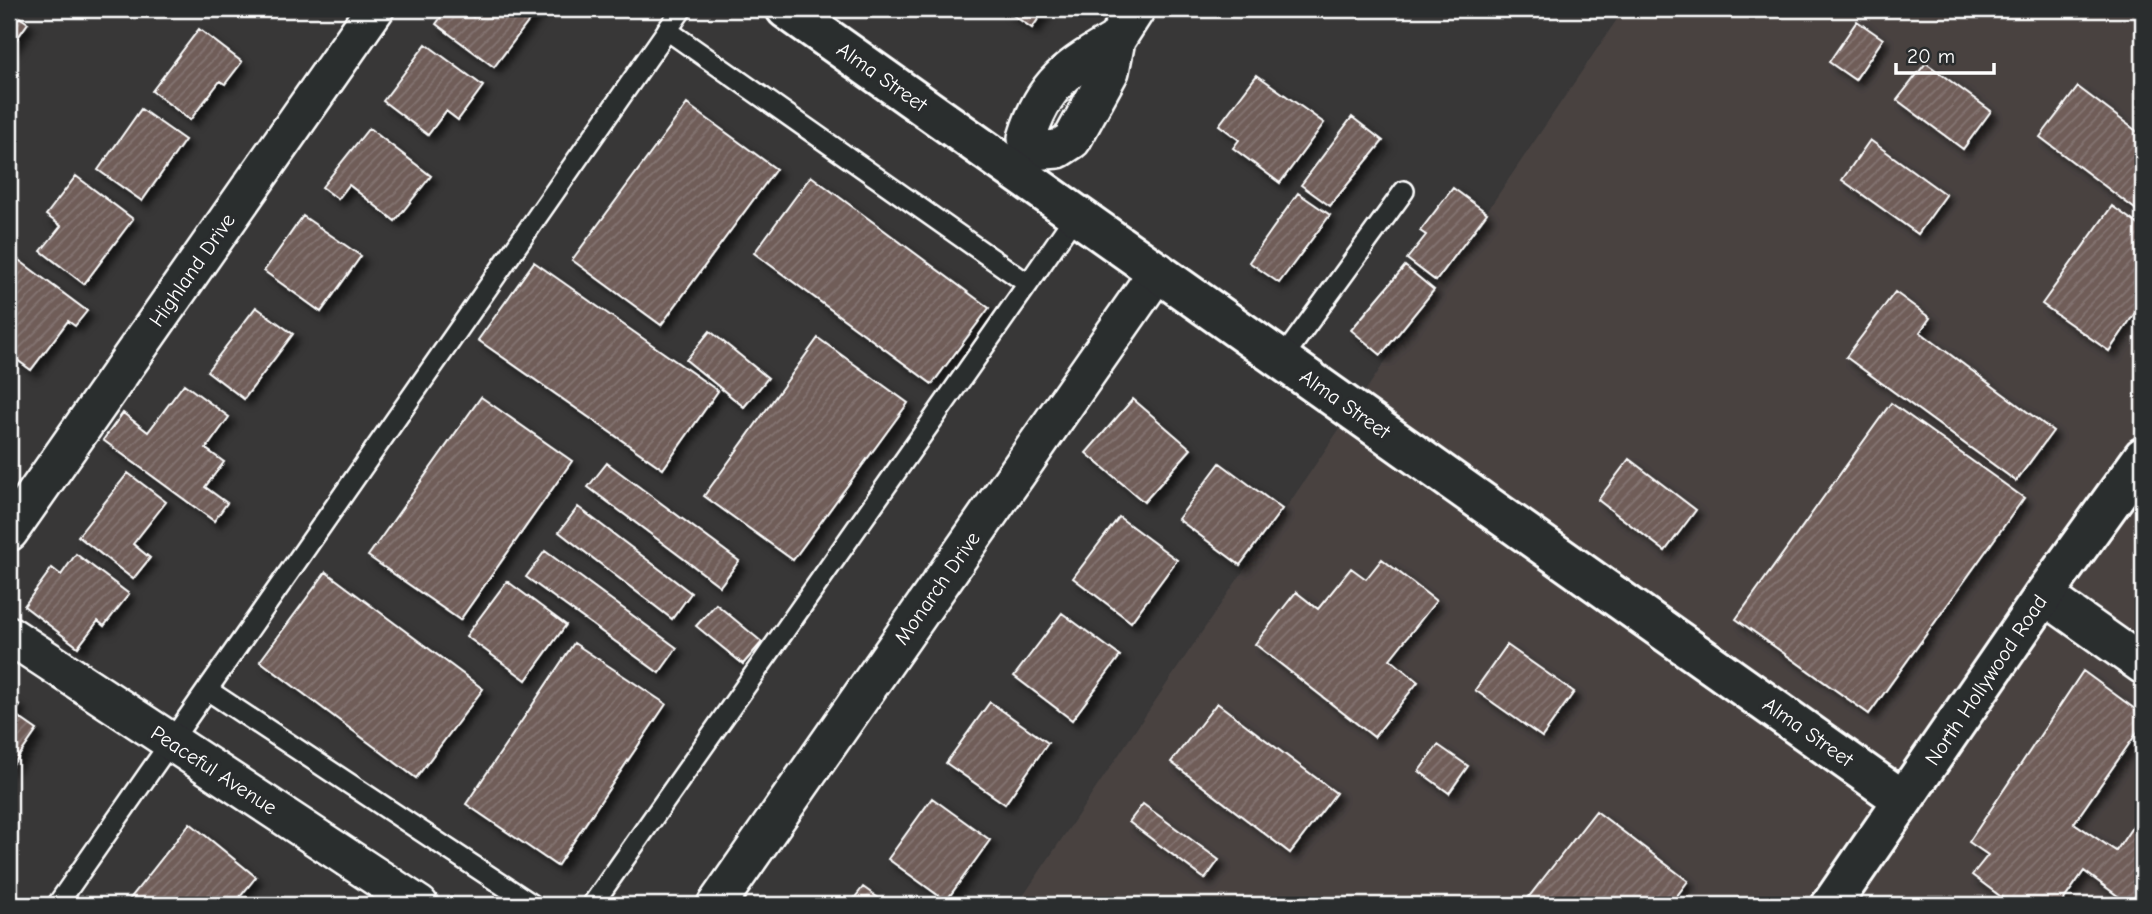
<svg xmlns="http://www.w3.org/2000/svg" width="2152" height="914" font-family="'Comic Neue',sans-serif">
  <defs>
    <pattern id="building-hatch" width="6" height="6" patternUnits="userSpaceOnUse" patternTransform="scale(1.75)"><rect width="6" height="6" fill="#6f5d59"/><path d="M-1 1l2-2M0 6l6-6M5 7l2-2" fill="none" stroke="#857572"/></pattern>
    <filter id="shadow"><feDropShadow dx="6" dy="6" stdDeviation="3.5" flood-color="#0009"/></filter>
  </defs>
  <rect width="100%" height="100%" fill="#383737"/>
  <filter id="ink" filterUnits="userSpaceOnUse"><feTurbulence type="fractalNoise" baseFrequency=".0143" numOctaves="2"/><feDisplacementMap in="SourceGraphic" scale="14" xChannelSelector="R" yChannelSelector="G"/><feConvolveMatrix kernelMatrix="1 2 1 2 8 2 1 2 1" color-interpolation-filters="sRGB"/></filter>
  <g filter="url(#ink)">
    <path fill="#484241" d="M1624,9h519v896h-1126z"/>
    <path fill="url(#building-hatch)" stroke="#fff" stroke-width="2" filter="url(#shadow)" d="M447,9h16l10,8 6,-8h59l-44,58 -58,-43z
      M1004,9h41l-13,19z
      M9,10l19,13 -19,27z
      M1857,21l26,18 -28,41 -26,-18z
      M199,29l43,33 -17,22 -5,-3 -30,39 -38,-29z
      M426,44l57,42 -25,34 -12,-9 -18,24 -45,-34z
      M1926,63l65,48 -28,38 -66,-49z
      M1257,75l67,48 -44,60 -47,-35 6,-8 -20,-15z
      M2078,87l65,49v79l-103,-78z
      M687,104l89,65 -115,156 -89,-65z
      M141,109l44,31 -43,61 -44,-31z
      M1352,117l31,24 -53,65 -29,-21z
      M369,128l62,48 -36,45 -46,-36 -11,14 -16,-12z
      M1870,140l76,55 -28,39 -76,-54z
      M76,176l57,43 -49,65 -43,-33 20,-25 -15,-11z
      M811,176l178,132 -57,76 -178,-131z
      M1453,188l34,25 -51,68 -29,-22 19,-24 -6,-4z
      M1298,193l32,22 -51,68 -30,-21z
      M2112,206l31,22v73l-34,50 -67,-47z
      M303,216l58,40 -40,56 -57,-41z
      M16,258l71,53 -12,15 -7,-5 -37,49 -22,-16v-53l5,-7 -5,-4v-22z
      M534,262l184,129 -55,78 -185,-129z
      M1405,266l29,24 -53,65 -30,-25z
      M1895,292l35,26 -10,14 133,99 -37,50 -170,-124z
      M256,307l37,27 -49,65 -37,-28z
      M710,331l58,47 -24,29 -58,-47z
      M818,338l90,65 -115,157 -89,-64z
      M184,384l45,33 -23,32 18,13 -19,25 22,16 -13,18 -111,-81 20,-27 25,19z
      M481,397l91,64 -112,159 -92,-64z
      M1133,399l58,50 -47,53 -58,-49z
      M1891,403l133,95 -155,216 -133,-95z
      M1629,459l67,51 -31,41 -67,-51z
      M607,463l132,98 -19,25 -132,-99z
      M1220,463l62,46 -42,56 -62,-46z
      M128,473l38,29 -33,42 17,14 -17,21 -55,-43z
      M578,507l113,86 -19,26 -113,-87z
      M1119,517l58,43 -46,62 -58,-44z
      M545,551l132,97 -18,25 -133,-96z
      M76,554l53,40 -25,32 -6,-5 -20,26 -54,-41 28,-38 9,7z
      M1382,559l54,42 -46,58 28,23 -44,55 -119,-93 41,-52 22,17 33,-41 15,11z
      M326,572l157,117 -67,89 -156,-117z
      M507,581l59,44 -40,55 -60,-44z
      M716,604l46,38 -19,22 -47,-38z
      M1062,613l58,43 -48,64 -58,-44z
      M574,643l92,61 -109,162 -91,-62z
      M1507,645l67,47 -32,45 -67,-47z
      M2083,671l60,44v9l-69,99 42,28 27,-40v94h-13l-46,-34 -24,34h-48l-40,-30 16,-20 -19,-13z
      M9,698l11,8 -6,8 23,16 -28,40z
      M990,702l58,41 -43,61 -59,-41z
      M1217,703l119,90 -46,60 -119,-91z
      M1438,745l30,21 -19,27 -30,-22z
      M932,798l58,42 -44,61 -58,-42z
      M1143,804l76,56 -14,19 -76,-57z
      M1596,811l92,70 -18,24 -146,-2z
      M190,823l66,54 -16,20 11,8h-126z
      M863,887l25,18h-39z"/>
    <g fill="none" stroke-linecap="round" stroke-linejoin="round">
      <g stroke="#fff" stroke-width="24">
        <path id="lane" d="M1028,284l49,-71
          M1282,359l122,-168
          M209,691l324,214
          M57,905l625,-896
          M592,905l436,-621 -361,-254"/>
      </g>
      <g stroke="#fff" stroke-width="42">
        <path id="street" d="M1033,151l-6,-13c16,-55 43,-71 89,-98
          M1017,172l16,-21 25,-2 14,-9 38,-69 6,-31 20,-31
          M9,532l366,-523
          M2044,595l99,70
          M9,635l410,270
          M716,905l442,-634"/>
      </g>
      <g stroke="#fff" stroke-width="44">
        <path id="secondary" d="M786,9l1117,791
          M1831,905l213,-310 99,-138"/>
      </g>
      <use href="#lane" stroke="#2a2d2e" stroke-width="19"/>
      <use href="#street" stroke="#2a2d2e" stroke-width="37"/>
      <use href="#secondary" stroke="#2a2d2e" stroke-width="38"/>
    </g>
  </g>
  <g text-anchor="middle" stroke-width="7" stroke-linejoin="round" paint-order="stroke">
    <g font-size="21" fill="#fff" stroke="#2a2d2e">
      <text transform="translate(882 77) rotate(35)" y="7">Alma Street</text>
      <text transform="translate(192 270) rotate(-55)" y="7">Highland Drive</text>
      <text transform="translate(1345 404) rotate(35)" y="7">Alma Street</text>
      <text transform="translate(937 588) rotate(-55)" y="7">Monarch Drive</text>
      <text transform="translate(1986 680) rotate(-56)" y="7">North Hollywood Road</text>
      <text transform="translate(1808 732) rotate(35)" y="7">Alma Street</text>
      <text transform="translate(214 770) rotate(33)" y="7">Peaceful Avenue</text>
    </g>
  </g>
  <rect width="2152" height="914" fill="none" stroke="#2a2d2e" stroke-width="35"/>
  <rect x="18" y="18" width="2117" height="879" fill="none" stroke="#fff" stroke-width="2.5" filter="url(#ink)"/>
  <path d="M1896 63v10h98v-10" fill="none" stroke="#ffffff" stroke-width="3.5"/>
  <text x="1907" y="63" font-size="21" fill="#ffffff" stroke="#2a2d2e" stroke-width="5" paint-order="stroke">20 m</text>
</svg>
